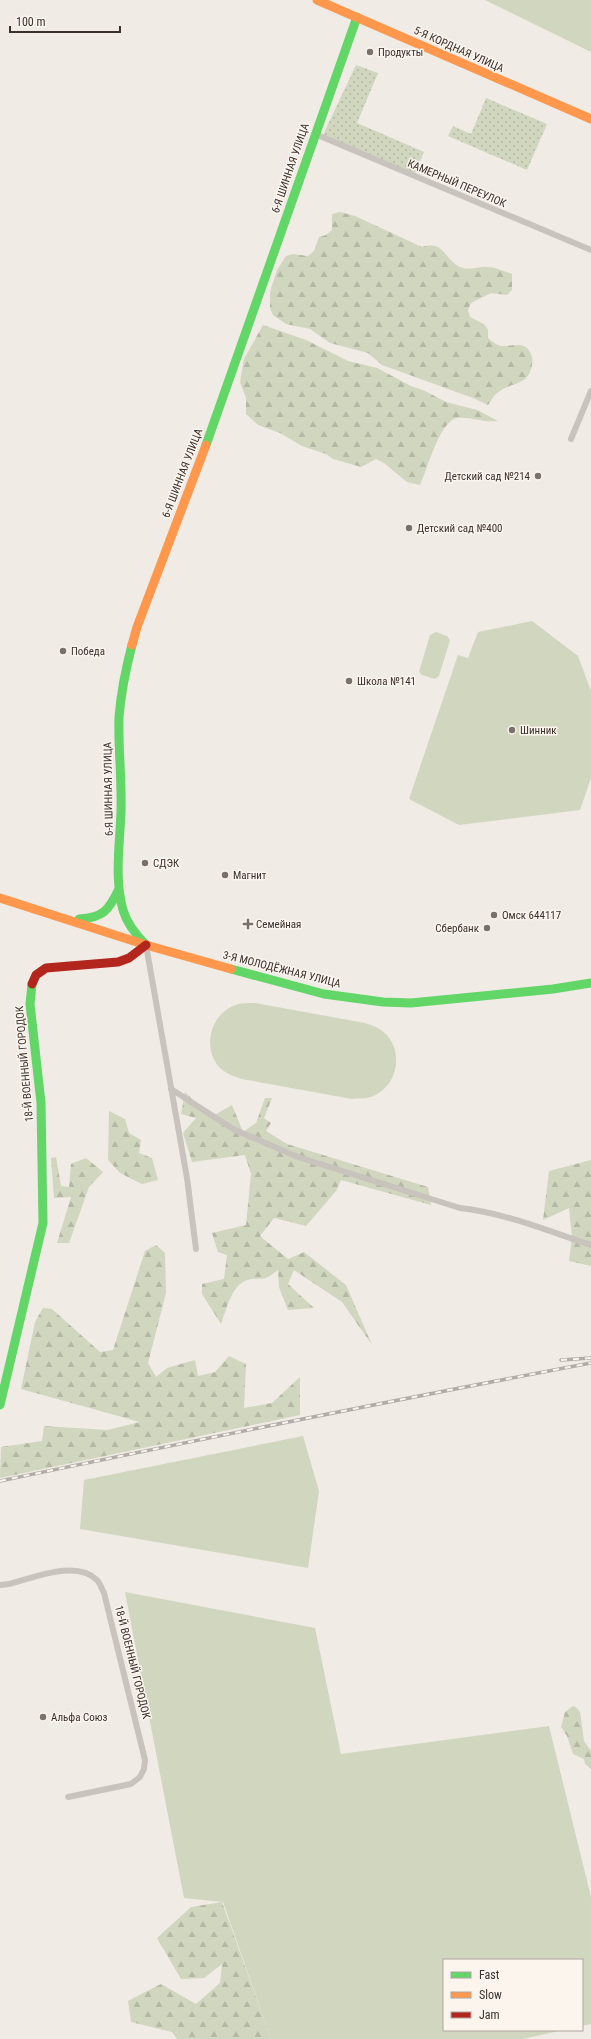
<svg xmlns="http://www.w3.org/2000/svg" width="591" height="2039" font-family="'Roboto Condensed',sans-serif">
  <defs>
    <pattern id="grass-dots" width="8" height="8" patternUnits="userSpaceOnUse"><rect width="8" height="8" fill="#d1d6bf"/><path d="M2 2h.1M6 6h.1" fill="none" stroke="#b4b8a4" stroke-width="1.8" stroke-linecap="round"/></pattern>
    <pattern id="forest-firs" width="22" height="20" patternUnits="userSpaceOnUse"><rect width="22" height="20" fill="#d1d6bf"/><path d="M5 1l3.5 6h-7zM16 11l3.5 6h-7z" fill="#b4b8a4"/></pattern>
  </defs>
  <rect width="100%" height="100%" fill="#f0ebe5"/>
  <path fill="url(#grass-dots)" d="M356,65l22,8 -21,50 67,29 -9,21 -92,-38z
    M486,98l61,26 -20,46 -79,-34 5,-10 18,8z"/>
  <path fill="url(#forest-firs)" d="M340,212l15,4 67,31c22,-7 22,12 38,20 8,3 15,1 22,0 10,-1 21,4 30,7v16l-5,5 -16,-2 -20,10 -3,7 2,7 14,7 4,6v8c4,3 8,7 13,8 12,1 26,-7 31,11 1,3 0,9 -1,12 -5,18 -22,13 -34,24 -4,3 -6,8 -9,12l-15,-7 -91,-33 -14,-12 -38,-10 -20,-14 -24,-5 -13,-9 -3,-7v-16l7,-22 9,-14 7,-2 15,2 6,-5 5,-14 7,-2 6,-5v-16z
    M263,325l43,15 42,21 29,7 34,18 14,5 21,11 31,8 21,11c-14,2 -28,-5 -41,-3 -17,2 -30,52 -37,67l-13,-3 -23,-19 -8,-4 -15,8 -28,-8 -7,-5 -24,-8 -22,-13 -22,-8 -12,-11v-16l-6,-16 4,-23z
    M185,1092l26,25 21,-12 11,27 13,-9 9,-25h7l-8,20 7,5 -5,8 21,13 141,43 3,18 -90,-25 -5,11 -30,35 -32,-8 -14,18 28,23 16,-7 42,33 26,60 -30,-43 -48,-32 -6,14 26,24 -26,2 -9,-23 -1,-17c-13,10 -11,8 -26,9 -20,2 -25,29 -31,45l-19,-30v-10l22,-5 3,-24 -9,-3 -6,-19 34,-8 5,-51 -6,-19 -53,7 -9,-29 13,-15 -15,-4z
    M109,1111l16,8 4,14 12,7 -2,13 13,5 6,22 -16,4 -22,-11 -12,-13z
    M56,1157l5,29 8,1 2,-23 15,-6 17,14 -14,15 -20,56h-12l14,-46 -17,1 -3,-40z
    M591,1160v106l-22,-5 3,-24 -3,-29 -26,12 6,-49z
    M156,1245l9,8 1,40 -18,70 8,14 11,-9 28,-8 3,16 17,-4 14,-16 17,8 -2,44 28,-5 28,-26v38l-300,63 1,-31 41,-6 2,-15 63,4 33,-8 -119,-33 14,-67 8,-14 9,1 48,43 13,-2 32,-99z
    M573,1706l4,2 3,4 4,29 7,10v18l-6,-5 -1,-5 -11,-5 -6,-18 -6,-9 4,-15z
    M222,1902l49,137h-94l-5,-7 -41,-10 -3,-21 33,-17 35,20 24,-21 2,-19 -18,14 -23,1 -24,-41 34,-31z"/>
  <path fill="#d1d6bf" d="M485,0h106v52z
    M532,621l46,35 13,35v87l-11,32 -121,15 -50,-26 49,-144 10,3 10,-26z
    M436,632l11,4 3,4 -11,36 -4,3 -13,-4 -3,-3 11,-37z
    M255,1003l110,20c10,3 19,7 25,16 14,22 3,53 -23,59 -5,1 -11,0 -15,1l-110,-20c-10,-3 -20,-7 -26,-16 -14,-22 -2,-53 23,-59 5,-1 11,-1 16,-1z
    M303,1436l16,55 -11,77 -228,-39 4,-49z
    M125,1592l190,36 26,126 208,-28 42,171v127l-9,2v-66h-138v70h119l-40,9h-252l-48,-137 -39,-4z"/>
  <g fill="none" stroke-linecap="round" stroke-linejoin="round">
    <path stroke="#c9c3be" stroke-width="6" d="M315,134l276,116
      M571,439l20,-48
      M146,945l41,233 9,71
      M171,1089l62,40 65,28 162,51c45,5 88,23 131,37
      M0,1585l9,-1c24,-6 68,-25 88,-4 3,3 5,9 7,13l41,167 -1,9 -4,8 -9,7 -63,13"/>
    <path stroke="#63d668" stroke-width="9" d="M206,445l151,-428
      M132,645c-6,23 -11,47 -13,72 -1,31 3,62 2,94 -1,32 -7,67 2,99 4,14 13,25 23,35
      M79,919c24,-1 30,-9 40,-30
      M231,969l93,25 59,8 28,1 142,-14 38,-6
      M0,1405l43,-182 -2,-120 -11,-99 2,-20"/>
    <path stroke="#ff974d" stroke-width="9" d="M317,0l274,119
      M132,645l5,-18 69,-182
      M0,898l146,47 85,24"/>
    <path stroke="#b3261e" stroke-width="9" d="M32,984l4,-9 10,-7 72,-6 11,-4 17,-13"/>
    <g stroke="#b1aca8" stroke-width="3.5">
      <path id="rail" d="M561,1360l30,-2
        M0,1481c197,-41 394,-81 591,-118"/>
    </g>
    <use href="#rail" stroke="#fbf5ee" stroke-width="2" stroke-dasharray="6" stroke-linecap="butt"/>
  </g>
  <g fill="#7a716c" stroke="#fbf5ee" stroke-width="1.5">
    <circle cx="370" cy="52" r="4"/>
    <circle cx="538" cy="476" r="4"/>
    <circle cx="409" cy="528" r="4"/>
    <circle cx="63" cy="651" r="4"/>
    <circle cx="349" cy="681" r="4"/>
    <circle cx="512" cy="730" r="4"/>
    <circle cx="145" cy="863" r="4"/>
    <circle cx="225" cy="875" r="4"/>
    <circle cx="494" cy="915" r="4"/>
    <path d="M246 918h4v4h4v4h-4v4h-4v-4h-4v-4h4z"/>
    <circle cx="487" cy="928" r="4"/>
    <circle cx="43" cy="1717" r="4"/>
  </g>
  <g text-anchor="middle" stroke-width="3" stroke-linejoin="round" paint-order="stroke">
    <g font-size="11" fill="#3b302b" stroke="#fbf5ee">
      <text transform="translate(459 49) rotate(24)" y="4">5-Я КОРДНАЯ УЛИЦА</text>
      <text transform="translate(290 168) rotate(-71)" y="4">6-Я ШИННАЯ УЛИЦА</text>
      <text transform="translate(457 183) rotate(23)" y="4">КАМЕРНЫЙ ПЕРЕУЛОК</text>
      <text transform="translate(182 473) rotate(-69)" y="4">6-Я ШИННАЯ УЛИЦА</text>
      <text transform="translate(108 789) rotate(-91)" y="4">6-Я ШИННАЯ УЛИЦА</text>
      <text transform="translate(282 969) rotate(14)" y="4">3-Я МОЛОДЁЖНАЯ УЛИЦА</text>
      <text transform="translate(24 1064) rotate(-95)" y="4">18-Й ВОЕННЫЙ ГОРОДОК</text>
      <text transform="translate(133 1662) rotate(76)" y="4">18-Й ВОЕННЫЙ ГОРОДОК</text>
    </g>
    <g font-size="11" fill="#3b302b" stroke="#fbf5ee" text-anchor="start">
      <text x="378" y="56">Продукты</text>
      <text x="530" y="480" text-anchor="end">Детский сад №214</text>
      <text x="417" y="532">Детский сад №400</text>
      <text x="71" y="655">Победа</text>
      <text x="357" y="685">Школа №141</text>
      <text x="520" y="734">Шинник</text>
      <text x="153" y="867">СДЭК</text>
      <text x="233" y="879">Магнит</text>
      <text x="502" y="919">Омск 644117</text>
      <text x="256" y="928">Семейная</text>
      <text x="479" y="932" text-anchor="end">Сбербанк</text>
      <text x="51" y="1721">Альфа Союз</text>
    </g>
  </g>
  <rect x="443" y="1959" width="140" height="72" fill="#fbf5ee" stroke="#aea6a0"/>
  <rect x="451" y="1972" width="20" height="6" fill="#63d668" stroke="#aea6a0"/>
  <text x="479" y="1979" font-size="12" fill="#3b302b">Fast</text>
  <rect x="451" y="1992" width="20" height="6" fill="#ff974d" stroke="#aea6a0"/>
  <text x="479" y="1999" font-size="12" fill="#3b302b">Slow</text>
  <rect x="451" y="2012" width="20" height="6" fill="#b3261e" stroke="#aea6a0"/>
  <text x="479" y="2019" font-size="12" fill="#3b302b">Jam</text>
  <path d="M10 26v6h110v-6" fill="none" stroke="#3b302b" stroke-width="2"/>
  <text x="16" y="26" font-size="12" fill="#3b302b" stroke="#fbf5ee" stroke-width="3" paint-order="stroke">100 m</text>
</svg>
